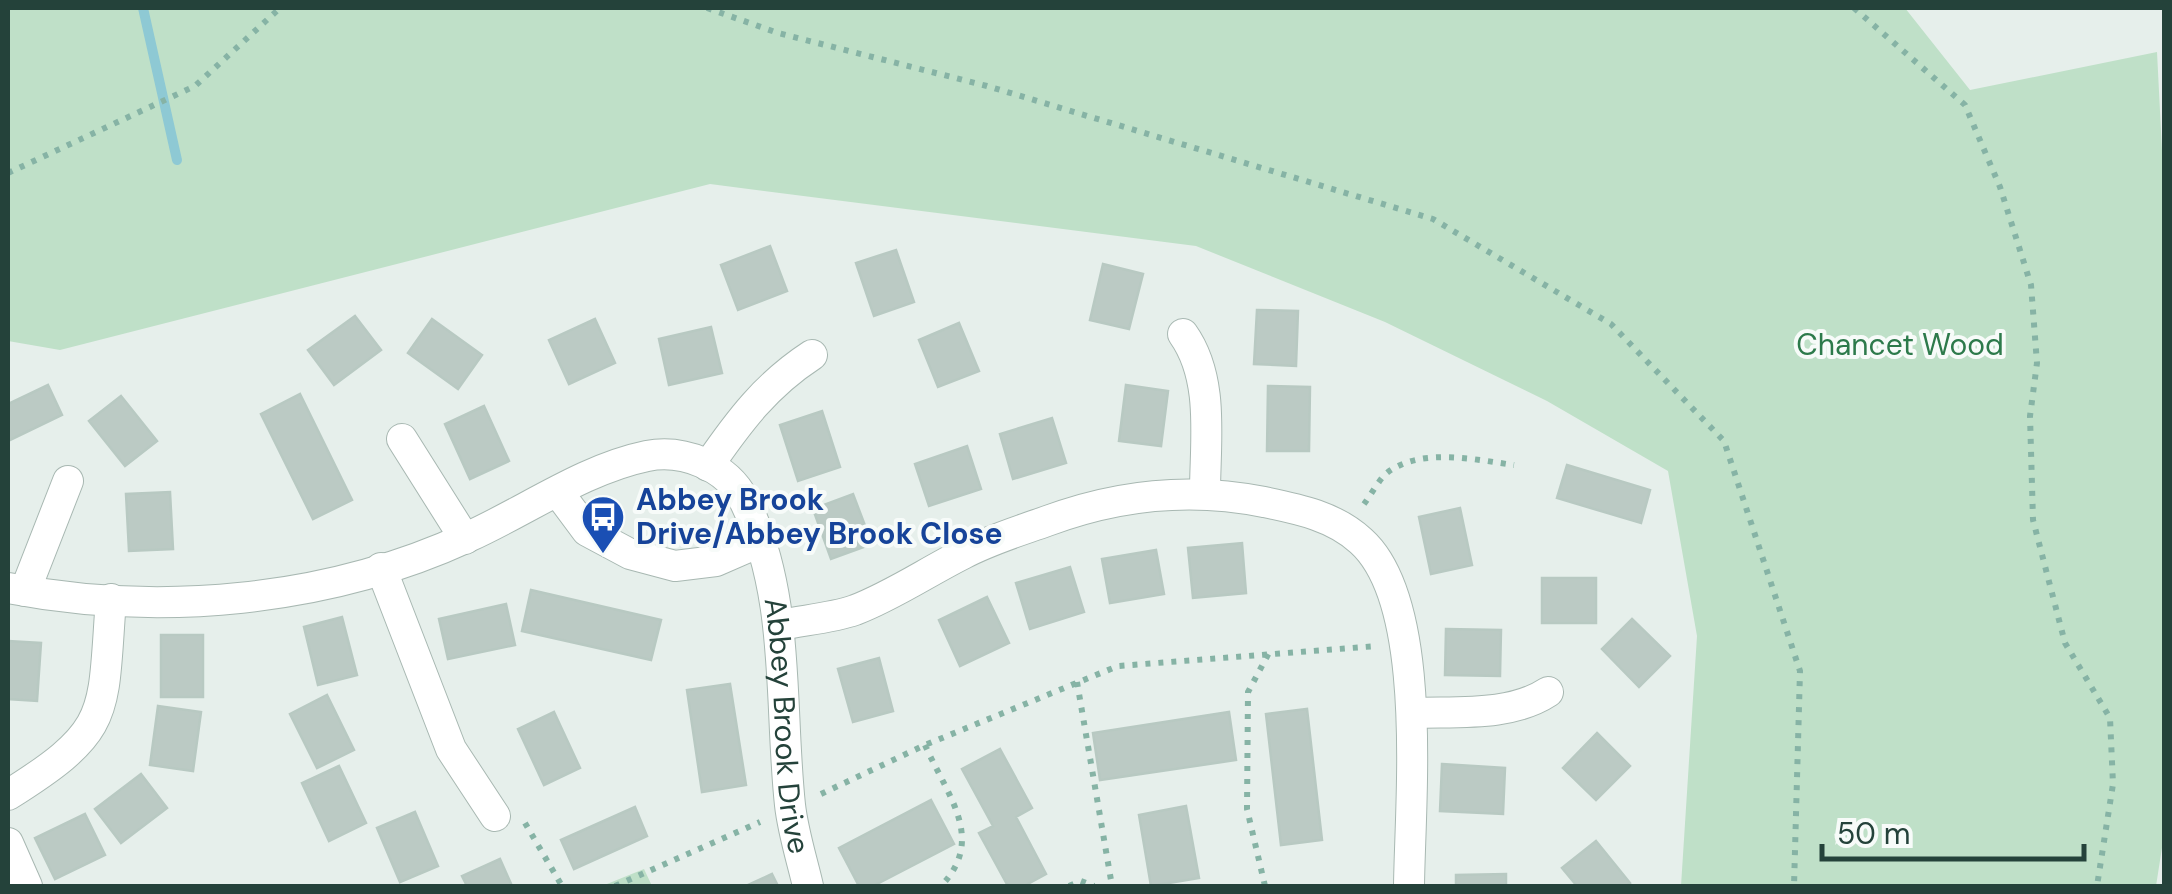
<svg xmlns="http://www.w3.org/2000/svg" width="2172" height="894" font-family="'DM Sans',sans-serif">
  <rect width="100%" height="100%" fill="#e6efeb"/>
  <path fill="#bfe0c8" d="M8,8h1897l65,82 187,-38 7,138v645l-8,51h-475l16,-250 -29,-165 -121,-70 -162,-79 -189,-76 -486,-62 -650,166 -52,-9z
    M644,869l8,17h-50z"/>
  <g fill="none" stroke-linecap="round" stroke-linejoin="round">
    <path stroke="#8ec9d4" stroke-width="10" d="M143,8l34,152"/>
  </g>
  <path fill="#bbcac4" stroke="#b8c9c2" stroke-width="2.5" d="M770,246l17,45 -49,19 -17,-45z
    M896,250l18,52 -40,14 -18,-53z
    M1103,264l40,10 -14,55 -39,-9z
    M1257,310l41,1 -2,55 -42,-2z
    M355,316l26,34 -47,35 -26,-35z
    M432,319l50,36 -24,34 -50,-36z
    M595,319l20,44 -46,21 -20,-44z
    M959,323l20,48 -41,16 -19,-47z
    M711,327l11,46 -53,12 -10,-46z
    M48,385l14,30 -54,26v-37z
    M1126,385l42,6 -7,55 -42,-5z
    M1268,386l42,1 -1,64h-42z
    M300,394l52,106 -39,19 -52,-105z
    M121,396l36,45 -32,25 -36,-45z
    M484,406l25,55 -39,18 -25,-55z
    M822,411l18,56 -42,14 -18,-56z
    M1052,418l14,45 -53,16 -13,-45z
    M967,446l14,43 -52,17 -14,-42z
    M1567,465l83,25 -9,33 -84,-25z
    M170,492l3,57 -44,2 -3,-57z
    M853,494l19,50 -41,15 -18,-50z
    M1460,508l12,57 -41,9 -12,-57z
    M1242,543l4,50 -53,5 -5,-50z
    M1156,550l8,44 -54,9 -8,-44z
    M1070,567l14,45 -54,17 -14,-46z
    M1542,578h54v45h-54z
    M531,590l130,30 -10,40 -129,-29z
    M987,597l22,46 -49,23 -21,-46z
    M506,604l9,41 -67,14 -9,-40z
    M342,617l15,58 -39,10 -14,-58z
    M1632,619l38,37 -31,31 -37,-38z
    M1446,629l55,1 -1,46 -55,-1z
    M161,635h42v62h-42z
    M8,641l33,2 -4,58 -29,-2z
    M879,658l14,53 -40,11 -15,-53z
    M730,684l16,101 -44,7 -15,-102z
    M327,695l27,55 -37,18 -27,-54z
    M158,706l43,6 -8,59 -43,-6z
    M1307,709l15,131 -41,5 -15,-131z
    M554,712l26,56 -36,17 -26,-56z
    M1229,712l7,48 -136,20 -7,-47z
    M1597,733l33,33 -34,34 -33,-32z
    M1000,749l32,59 -16,9 30,57 -22,12h-16l-29,-53 14,-7 -31,-57z
    M1442,764l63,4 -2,46 -63,-3z
    M339,766l27,57 -37,18 -27,-58z
    M141,774l26,34 -46,35 -26,-34z
    M931,800l23,44 -81,42h-14l-20,-38z
    M1186,806l13,72 -48,8 -12,-71z
    M635,807l12,29 -73,33 -13,-29z
    M415,812l23,54 -38,16 -23,-54z
    M85,814l20,41 -50,24 -20,-41z
    M1596,841l34,42 -4,3h-49l-15,-18z
    M500,859l12,27h-45l-5,-10z
    M772,874l6,12h-32z
    M1506,874v12h-50v-11z"/>
  <g fill="none" stroke-linecap="round" stroke-linejoin="round">
    <g stroke="#a8b8b2" stroke-width="32">
      <g id="minor">
        <path d="M1183,334c32,45 22,107 22,159"/>
        <path d="M402,439l63,100"/>
        <path d="M708,466c31,-45 58,-81 104,-111"/>
        <path d="M558,492l29,39 43,23 45,12 41,-5 46,-20"/>
        <path d="M381,568l70,181 44,67"/>
        <path id="s1" d="M8,588c151,29 319,14 460,-51 58,-26 116,-68 179,-81 36,-7 80,10 97,44 47,96 35,202 46,305 3,27 12,55 18,81"/>
        <path d="M25,591l43,-110"/>
        <path d="M781,625c24,-5 51,-7 74,-15 37,-14 72,-38 108,-56 26,-14 56,-23 84,-33 70,-26 143,-34 217,-19 34,7 70,14 97,39 68,61 49,259 48,345"/>
        <path d="M1412,713c44,-2 98,4 136,-21"/>
        <path d="M8,795c105,-66 94,-79 103,-196"/>
        <path d="M8,843l19,43"/>
      </g>
    </g>
    <path stroke="#86b3a5" stroke-width="6" stroke-dasharray="5 8" stroke-linecap="butt" d="M707,8l71,25 209,53 446,133 178,105 113,117 76,230 -6,215
      M1854,8l111,97 35,82 31,98 6,78 -7,53 3,104 32,123 45,75 3,66 -16,102
      M8,173l187,-87 85,-78
      M1364,504c7,-9 15,-25 24,-32 35,-25 88,-12 126,-7
      M1077,682l35,204
      M925,745c23,52 61,94 16,141
      M821,794l104,-49 193,-79 259,-20
      M525,823l37,63
      M615,886l145,-64
      M1069,886l12,-5 13,5
      M1265,886l-18,-77 1,-117 22,-41"/>
    <use href="#minor" stroke="#fff" stroke-width="30"/>
  </g>
  <defs>
    <g id="bus-pin" transform="scale(2.25)"><path d="M0 17L-7.5 6A9.5 9.5 0 1 1 7.5 6Z" fill="#1a4fb4" stroke="#f7fbf9"/><path d="M-5-6H5V4H4V6H2V4H-2V6H-4V4H-5ZM-3.5-4V0h7V-4ZM-3.5 1.2v1.5H-2V1.2ZM2 1.2v1.5H3.5V1.2Z" fill="#fff"/></g>
  </defs>
  <g fill-rule="evenodd">
    <use href="#bus-pin" x="603" y="517"/>
  </g>
  <g text-anchor="middle" stroke-width="8" stroke-linejoin="round" paint-order="stroke">
    <g font-size="30" fill="#2d7a4b" stroke="#f7fbf9">
      <text x="1900" y="355">Chancet Wood</text>
    </g>
    <g font-size="30" font-weight="bold" fill="#164399" stroke="#f7fbf9" text-anchor="start">
      <text x="636" y="510">Abbey Brook<tspan x="636" dy="34">Drive/Abbey Brook Close</tspan></text>
    </g>
    <g font-size="30" fill="#24423a" stroke="#f7fbf9">
      <text dy="10" stroke="none"><textPath href="#s1" startOffset="1012">Abbey Brook Drive</textPath></text>
    </g>
  </g>
  <rect width="2172" height="894" fill="none" stroke="#24423a" stroke-width="20"/>
  <path d="M1822 844v15h262v-15" fill="none" stroke="#24423a" stroke-width="5"/>
  <text x="1837" y="844" font-size="30" fill="#24423a" stroke="#f7fbf9" stroke-width="8" paint-order="stroke">50 m</text>
</svg>
